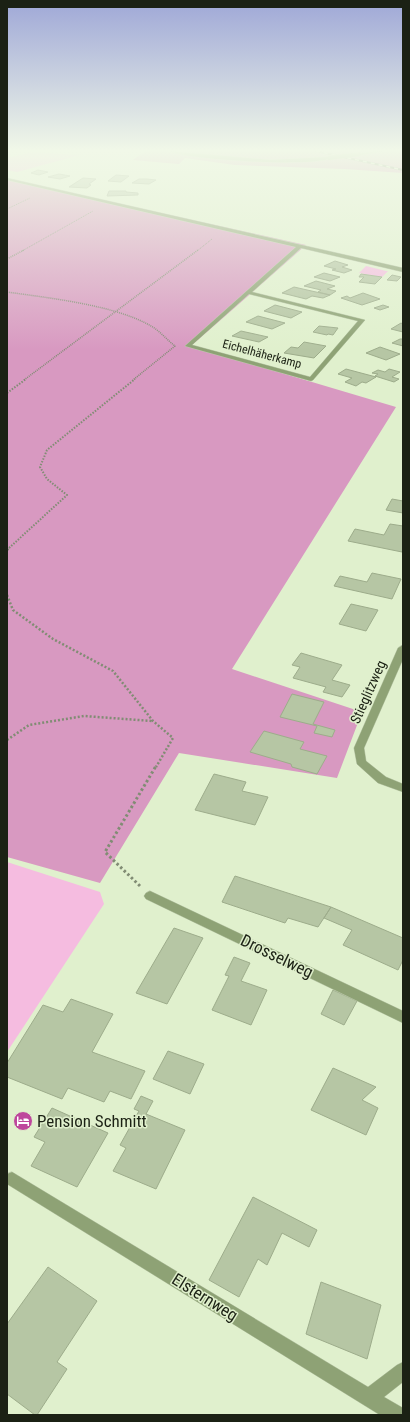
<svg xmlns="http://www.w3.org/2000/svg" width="410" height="1422" font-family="'Roboto Condensed',sans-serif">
  <rect width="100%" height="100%" fill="#e0f0cd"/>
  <path fill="#f5bce0" d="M32,152l48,3 -63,17 -10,-2v-12z
    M366,266l20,5h2l-6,6 -23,-4z
    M7,862l93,30 4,12 -97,148z"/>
  <path fill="#d899c1" d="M145,151h258v22l-58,-4 -110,-4 -50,-7 -6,6 -46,-4z
    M7,179l299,66 -115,101 205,61 -164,262 130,43 -25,66 -158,-25 -79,130 -93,-26z"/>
  <path fill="#b6c6a4" stroke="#9dac8b" d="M38,170l10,2 -9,3 -8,-2z
    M59,174l11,2 -10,3 -12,-2z
    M116,175l13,1 -8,6 -13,-1z
    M83,178l13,1 -7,5 2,1 -4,3 -18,-1z
    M139,179h8l9,1 -7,4 -17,-1z
    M109,191h17v1l12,1v2l-31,1z
    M335,261l13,4 -6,2 10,3 -8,3 -12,-3 4,-1 -12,-3z
    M324,273l16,4 -10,4 -16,-4z
    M361,274l21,3 -7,7 -16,-2 5,-5h-5z
    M392,275l9,2 -4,4 -10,-1z
    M316,281l19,5 -8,3 9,2 -6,4 -12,-3 3,-2 -17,-4z
    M294,287l22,5 14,3 -7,3 -11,-2 -6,3 -24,-6z
    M363,293l17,6 -18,6 -21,-7 6,-2 3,2z
    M275,305l27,7 -11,6 -27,-7z
    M383,305l6,2 -9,3 -6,-2z
    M258,316l27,7 -13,6 -26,-7z
    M401,323l2,1v8l-12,-3z
    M319,326l19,2 -5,7 -5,-1 -1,1 -14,-3z
    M241,331l27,6 -9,5 -27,-6z
    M400,339h3v7l-11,-3z
    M304,342l22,4 -12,12 -30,-5 7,-6 7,1z
    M380,347l20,7 -14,6 -20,-7z
    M346,369l30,8 -10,6 -4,-1 -6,4 -11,-4 7,-4 -14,-4z
    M389,369l11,3 -8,5 7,2 -5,3 -19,-6 3,-2 -6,-1 6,-3 7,2z
    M392,499l11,2v12l-17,-3z
    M390,524l13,2v23l-1,3 -54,-11 7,-12 29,6z
    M372,573l29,6 -9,20 -58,-13 6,-10 27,6z
    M351,604l27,6 -12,21 -27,-7z
    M301,653l41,12 -10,15 18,5 -8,12 -19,-5 3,-5 -33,-9 7,-11 -8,-2z
    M292,694l32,8 -11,22 22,6 -3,7 -18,-4 3,-7 -37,-9z
    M264,731l40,11 -4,7 27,7 -10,18 -25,-7 -1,-3 -41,-12z
    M214,774l32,8 -4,9 26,6 -13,28 -60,-15z
    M235,876l96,31 -13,20 -30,-9 -3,5 -63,-21z
    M331,907l72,31v22l-5,10 -55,-25 9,-15 -28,-12z
    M174,928l29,10 -36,66 -31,-11z
    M234,957l16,6 -9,18 26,9 -16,35 -39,-15 17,-34 -4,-1z
    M333,990l24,11 -13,24 -23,-11z
    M71,999l42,15 -21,38 53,19 -14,28 -21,-8 -6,11 -36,-14 -6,11 -55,-22v-14l36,-58 20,7z
    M168,1051l36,13 -14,30 -37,-15z
    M333,1068l43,19 -14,13 16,8 -12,27 -55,-25z
    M141,1096l12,5 -7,13 39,16 -29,59 -43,-18 13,-23 -6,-3 19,-34 -5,-2z
    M52,1108l56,25 -31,54 -46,-21 14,-24 -11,-5z
    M253,1197l64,33 -8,17 -27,-14 -15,32 -9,-6 -19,38 -30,-17z
    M48,1267l49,34 -40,61 10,7 -30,46h-2l-28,-21v-70z
    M321,1282l60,23 -14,54 -61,-25z"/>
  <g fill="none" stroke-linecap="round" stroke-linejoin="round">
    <g stroke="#bdcbac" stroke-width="1">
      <path id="minor" d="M169,151l101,9 59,-3 2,1c-19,9 -142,2 -162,-7z
        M377,151h9l-27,4 -2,-1z
        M7,178l396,90v4l-102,-24 -49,44 113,28 -52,60 -2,1 -126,-35 111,-99 -289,-67zM249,294l109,27 -48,56 -118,-32z
        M403,645v14l-39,89 2,13 20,16 17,7v8l-25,-9 -21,-19 -3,-16 44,-100z
        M150,891l253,120v12l-257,-124 -2,-3 2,-3z
        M12,1172l356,215 29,-22 6,-3v20l-19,15 19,11v7h-23l-373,-231v-10z"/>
    </g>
    <path stroke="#818c74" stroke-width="1" stroke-dasharray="1 1" stroke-linecap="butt" d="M7,209l23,-11
      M22,251l71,-40
      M197,251l15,-12"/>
    <path stroke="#818c74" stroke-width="1.5" stroke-dasharray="1 1" stroke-linecap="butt" d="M7,259l17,-9
      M7,292c42,6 108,13 144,34 9,5 16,14 24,20l-42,34
      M24,380l174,-130"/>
    <path stroke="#818c74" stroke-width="2" stroke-dasharray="1.5 1.5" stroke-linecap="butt" d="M7,393l19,-14
      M9,548l58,-53 -20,-16 -7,-12 7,-17 88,-71"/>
    <path stroke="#818c74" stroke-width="2.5" stroke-dasharray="2 2" stroke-linecap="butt" d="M7,550l3,-3
      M7,595l6,15 40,29 60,32 40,50 20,17 -17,29
      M7,740l22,-15 55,-9 68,5"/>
    <path stroke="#818c74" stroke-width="3" stroke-dasharray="2.5 2.5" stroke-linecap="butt" d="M140,886l-35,-34 51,-86"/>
    <use href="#minor" fill="#8ea275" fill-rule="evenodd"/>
    <g stroke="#636d58" stroke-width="2">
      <path id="rail" d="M316,151l87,19"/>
    </g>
    <use href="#rail" stroke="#e0f0cd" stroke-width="1.5" stroke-dasharray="4" stroke-linecap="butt"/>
    <g stroke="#bdcbac" stroke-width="4.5" stroke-linecap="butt">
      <path id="minor-bridge" d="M329,158l30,-4"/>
    </g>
    <use href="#minor-bridge" stroke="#8ea275" stroke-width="4"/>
  </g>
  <linearGradient id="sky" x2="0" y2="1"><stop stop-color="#9fa8d7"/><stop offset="0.43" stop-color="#f1f8e8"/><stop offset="1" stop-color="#f1f8e8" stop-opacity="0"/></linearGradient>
  <rect width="410" height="350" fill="url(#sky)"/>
  <defs>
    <g id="hotel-disc" transform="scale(1)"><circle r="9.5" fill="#be479c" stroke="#e0f0cd"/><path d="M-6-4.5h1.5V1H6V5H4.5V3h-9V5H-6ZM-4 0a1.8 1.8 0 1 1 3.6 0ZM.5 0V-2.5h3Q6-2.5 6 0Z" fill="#fff"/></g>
  </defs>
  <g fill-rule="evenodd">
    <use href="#hotel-disc" x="23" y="1121"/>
  </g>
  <g text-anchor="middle" stroke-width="3" stroke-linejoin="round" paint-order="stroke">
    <g font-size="12" fill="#1b2114" stroke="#e0f0cd">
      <text transform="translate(262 354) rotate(15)" y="4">Eichelhäherkamp</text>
    </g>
    <g font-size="14" fill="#1b2114" stroke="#e0f0cd">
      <text transform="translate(368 692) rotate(-66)" y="5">Stieglitzweg</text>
    </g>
    <g font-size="17" fill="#1b2114" stroke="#e0f0cd">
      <text transform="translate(277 956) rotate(26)" y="6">Drosselweg</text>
      <text transform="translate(205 1297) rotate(32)" y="6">Elsternweg</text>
    </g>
    <g font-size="17" fill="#1b2114" stroke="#e0f0cd" text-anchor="start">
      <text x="37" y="1127">Pension Schmitt</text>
    </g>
  </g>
  <rect width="410" height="1422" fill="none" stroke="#1b2114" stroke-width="16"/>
</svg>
